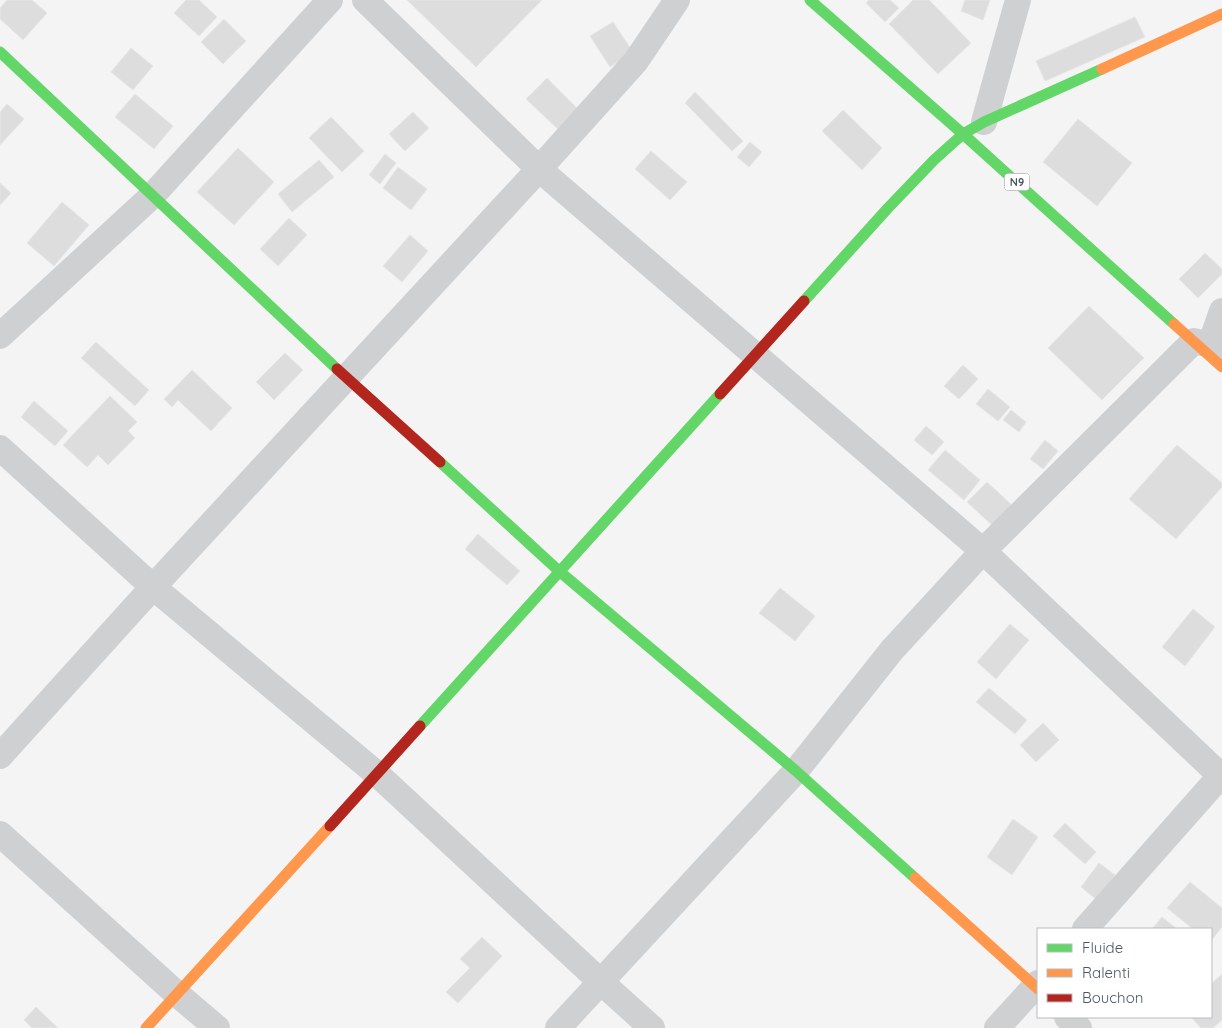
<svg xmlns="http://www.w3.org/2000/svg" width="1222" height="1028" font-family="Quicksand,sans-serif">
  <rect width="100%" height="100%" fill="#f4f4f4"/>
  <path fill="#ddddde" stroke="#e5e6e7" d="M7,0h25l15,13 -24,27 -23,-21v-11z
    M186,0h13l18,17 -18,19 -25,-23z
    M407,0h135l-66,67z
    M869,0h21l9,8 -14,14 -19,-19z
    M913,0h16l42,43 -33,31 -49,-50z
    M965,0h25l-7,20 -22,-9z
    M1135,17l10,20 -100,44 -9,-20z
    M224,19l22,22 -23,23 -22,-22z
    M613,22l20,30 -23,15 -20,-31z
    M131,48l22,18 -20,24 -22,-18z
    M547,78l33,33 -20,20 -34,-32z
    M695,92l48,49 -11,10 -47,-48z
    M135,94l38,32 -19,23 -39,-32z
    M7,104l17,15 -24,26v-33z
    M843,110l39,38 -20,22 -40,-39z
    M413,112l16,16 -24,23 -16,-17z
    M331,117l33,34 -22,21 -33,-34z
    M1078,119l54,44 -35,43 -54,-44z
    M750,142l12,10 -13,15 -12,-10z
    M238,148l36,34 -40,43 -37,-33z
    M651,151l36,31 -17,18 -35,-31z
    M385,154l11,9 -16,21 -11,-9z
    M319,160l15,17 -42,35 -14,-18z
    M398,167l29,22 -16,21 -28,-22z
    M0,183l11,10 -11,12z
    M62,202l27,23 -35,41 -27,-23z
    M289,218l18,17 -29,31 -18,-17z
    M410,235l18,16 -26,31 -19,-16z
    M1205,253l17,16v5l-24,24 -19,-19z
    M1089,306l55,52 -42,42 -54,-52z
    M96,342l53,48 -14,16 -54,-48z
    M285,353l18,17 -29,30 -18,-18z
    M963,365l15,14 -19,20 -15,-13z
    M192,370l40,38 -21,23 -33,-31 -6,7 -8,-8z
    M988,389l22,18 -12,14 -22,-17z
    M110,396l27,26 -9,9 7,7 -27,27 -10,-10 -11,12 -24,-22z
    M34,401l34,30 -13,15 -34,-29z
    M1011,410l15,12 -7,10 -16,-12z
    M926,426l18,16 -12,13 -18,-15z
    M1045,440l13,11 -15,18 -13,-10z
    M1177,445l45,38v4l-46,52 -47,-40z
    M945,450l35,30 -16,20 -36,-30z
    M987,482l27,25 -19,21 -28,-26z
    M478,534l42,37 -13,14 -42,-36z
    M780,588l35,28 -20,25 -36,-28z
    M1193,609l22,18 -30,39 -23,-19z
    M1010,624l19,16 -33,39 -19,-17z
    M989,688l38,32 -12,14 -39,-32z
    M1043,723l16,17 -23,22 -16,-17z
    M1013,819l25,18 -26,38 -25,-18z
    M1065,823l31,29 -11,12 -32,-28z
    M1099,863l16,12 -18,25 -16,-13z
    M1190,882l32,26v19l-11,14v-12h-18l-26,-21z
    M1162,917l15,12h-25z
    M482,937l20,19 -44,47 -12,-11 24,-24 -10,-9z
    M1222,974v46l-9,8h-12l-10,-11h20v-33z
    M36,1007l22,21h-26l-8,-8z"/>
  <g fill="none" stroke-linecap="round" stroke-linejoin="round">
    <path stroke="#ced0d2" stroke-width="26" d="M365,0l174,169 444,382 239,226
      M984,122l34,-122
      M0,336l152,-140 178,-196
      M1210,345l12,-34
      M0,448l153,139 224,187 224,208 51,46
      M0,756l153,-169 386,-418 97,-108 41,-61
      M0,834l177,160 40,34
      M1085,929l137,-155
      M1067,1017l12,11
      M558,1028l238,-257 96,-121 91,-99 211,-210 28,7
      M997,1028l41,-45"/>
    <path stroke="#63d668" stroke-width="11" d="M810,0l153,134 211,190
      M0,52l337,317
      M804,301l84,-93 46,-48 29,-26 21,-12 118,-53
      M440,462l119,109 237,200 119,107
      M420,726l300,-332"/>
    <path stroke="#ff974d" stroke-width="11" d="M1102,69l120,-55
      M1174,324l48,43
      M915,878l123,111
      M146,1028l184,-202"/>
    <path stroke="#b3261e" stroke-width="11" d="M337,369l103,93
      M720,394l84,-93
      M330,826l90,-100"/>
  </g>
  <g text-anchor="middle" stroke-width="4.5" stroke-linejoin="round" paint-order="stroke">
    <rect fill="#fff" stroke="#808990" stroke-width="1" x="1004.5" y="173.5" width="25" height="17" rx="4"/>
    <g font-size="11" font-weight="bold" fill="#4a5661">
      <text x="1017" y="186">N9</text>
    </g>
  </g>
  <rect x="1037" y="928" width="175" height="90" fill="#ffffff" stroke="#b7bbc0"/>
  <rect x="1047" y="944" width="25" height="8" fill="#63d668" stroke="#b7bbc0"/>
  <text x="1082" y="953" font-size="15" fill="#4a5661">Fluide</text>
  <rect x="1047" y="969" width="25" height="8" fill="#ff974d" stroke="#b7bbc0"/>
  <text x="1082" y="978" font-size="15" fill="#4a5661">Ralenti</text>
  <rect x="1047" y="994" width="25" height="8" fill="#b3261e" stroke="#b7bbc0"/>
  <text x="1082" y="1003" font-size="15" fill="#4a5661">Bouchon</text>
</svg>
